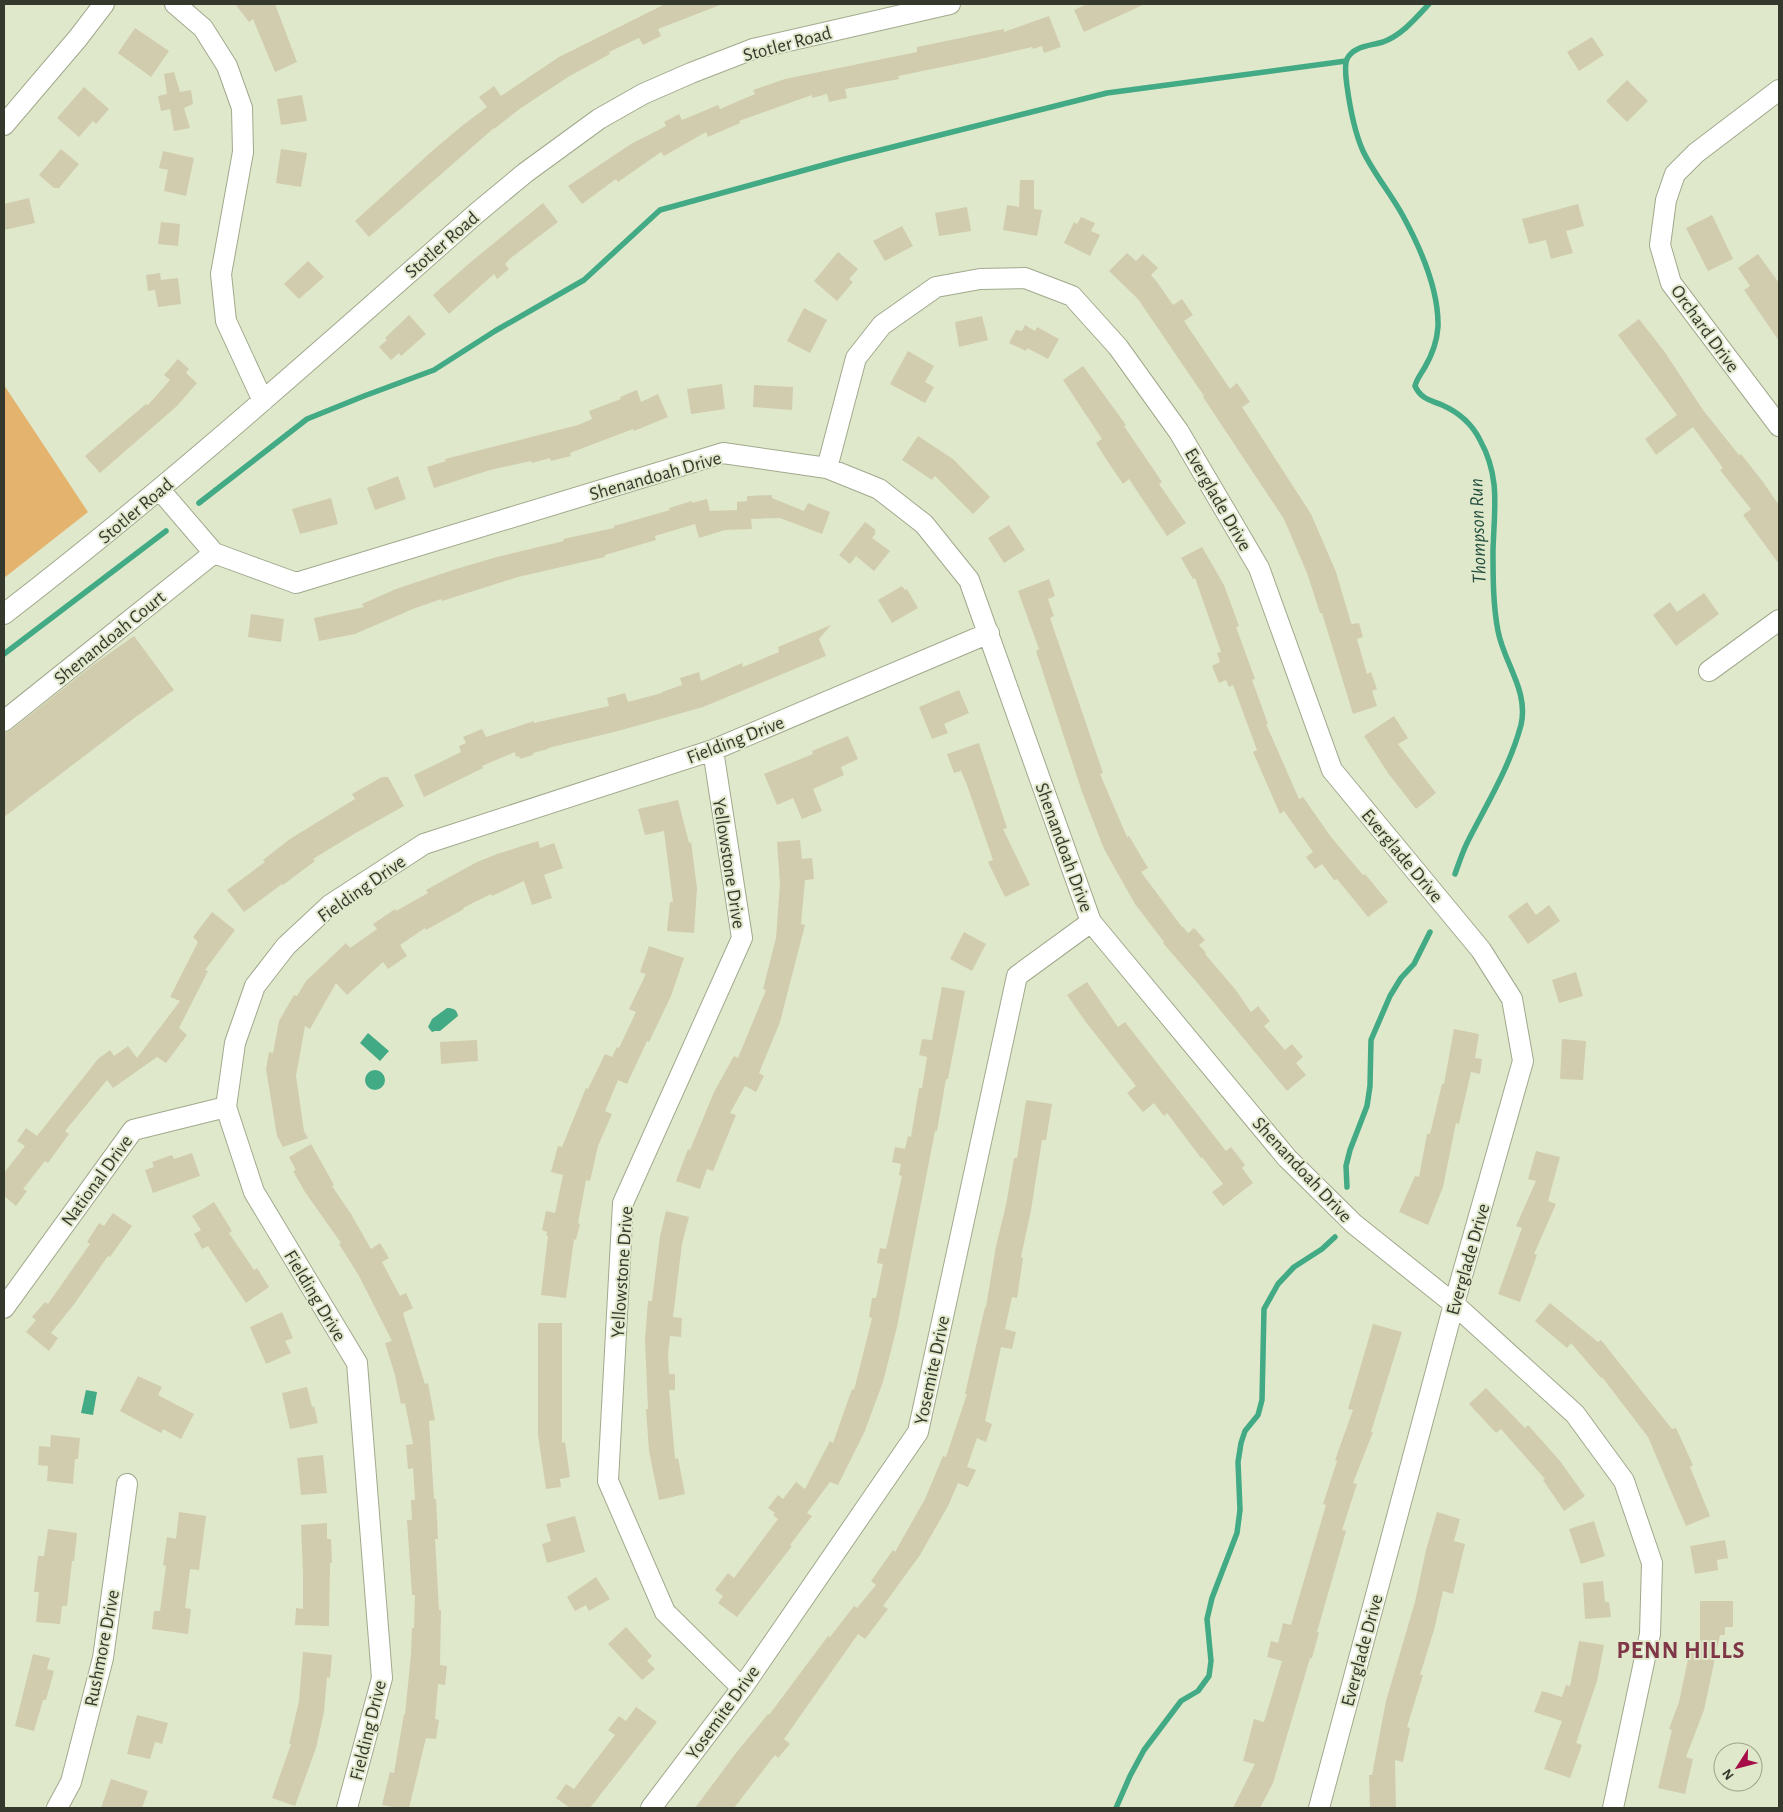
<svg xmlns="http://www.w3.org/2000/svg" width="1783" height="1812" font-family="'Alegreya Sans',sans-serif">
  <rect width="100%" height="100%" fill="#e0e8cb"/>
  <path fill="#e4b46f" d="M4,385l84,127 -84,66z"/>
  <path fill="#42aa84" d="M447,1008c7,0 10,2 11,8l-18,15h-5l-3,1 -4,-5 4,-8z
    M368,1033l21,18 -9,10 -20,-18z
    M365 1080a10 10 0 1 1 20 0a10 10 0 1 1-20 0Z
    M86,1390l11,2 -4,23 -12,-2z"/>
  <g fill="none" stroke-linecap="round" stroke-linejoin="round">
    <path stroke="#42aa84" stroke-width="5.5" d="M1429,4c-13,14 -27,31 -46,38 -13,4 -30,4 -36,17 -3,7 -1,19 0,27 3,22 7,45 16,65 11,23 28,43 40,65 18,33 36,73 35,111 -1,13 -6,28 -13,40 -4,7 -8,11 -10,19 6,13 15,14 27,19 16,7 30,19 38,35 21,38 14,70 13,111 0,26 0,54 5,80 6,32 31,60 23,94 -11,41 -33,77 -52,114 -6,11 -10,24 -14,35
      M199,503l108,-84 57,-23 70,-26 61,-39 89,-51 76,-70 185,-51 262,-66 239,-32
      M4,654l162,-123
      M1347,1187l-1,-21 4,-16 17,-44 3,-20 1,-46 19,-44 11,-18 13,-14 16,-32
      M1116,1808l14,-32 14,-26 37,-49 17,-10 11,-15 2,-15 -4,-42 5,-21 25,-65 3,-23 -2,-48 3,-19 4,-12 13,-16 4,-15 2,-91 14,-25 16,-17 28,-18 13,-12"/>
  </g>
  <path fill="#d1ccae" d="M235,4h40l22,58 -22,10 -22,-53 -4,3z
    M665,4l55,1 -62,24 3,7 -18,9 -4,-7 -30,14 1,2 -42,23 -47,31 -27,21v-1l-125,109 -14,-16 76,-69 32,-27 24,-18 -8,-10 15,-11 7,10 58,-39z
    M1087,4h58l-61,28 -10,-22z
    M1049,16l12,31 -17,6 -2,-7 -9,3 -1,-2 -56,13 -78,16 1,3 -54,10 2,9 -18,4 -2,-8 -15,4v-3l-73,26 1,2 -32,14 -2,-5 -42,24 -3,-4 -43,30 -2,-3 -34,25 -14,-18 63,-42 35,-18 -2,-4 15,-8 3,6 36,-15 2,4 35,-15 -2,-4 32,-11 132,-27v-5l87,-18v3z
    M135,28l34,23 -18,26 -33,-24z
    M1592,37l12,18 -25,16 -12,-19z
    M174,72l6,20 11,-2 2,14 -9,4 6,20 -16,3 -4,-22 -9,2 -3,-15 9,-2 -3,-20z
    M1627,80l21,21 -21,21 -21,-21z
    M84,87l25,22 -13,15 -3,-3 -14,16 -22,-19z
    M302,95l5,26 -26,4 -4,-26z
    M61,149l18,15 -20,24h-5l-15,-13z
    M281,149l26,4 -6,34 -25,-4z
    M163,151l31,7 -8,38 -22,-5 4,-21 -9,-2z
    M1020,180h14v29l8,1 -5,26 -34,-6 4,-25 12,2z
    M29,198l6,25 -31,7v-26z
    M543,203l15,19 -46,35 -7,7 4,5 -12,10 -3,-5 -45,40 -16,-19 39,-34z
    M1578,204l6,22 -18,5 7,22 -22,6 -5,-19 -17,4 -7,-25z
    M967,207l4,24 -32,5 -4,-23z
    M1712,215l21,44 -25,12 -22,-43z
    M1081,217l14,6 -4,8 9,4 -10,21 -26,-13 10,-21 3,2z
    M161,222l19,2 -2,22 -20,-2z
    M902,226l11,20 -28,15 -12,-20z
    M838,252l20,17 -9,10 4,3 -16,19 -23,-20z
    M1127,253l9,8 7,-7 15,14 -7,7 6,7 16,23 9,-6 11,16 -9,6 46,68 7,-6 13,19 -8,5 69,107 25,58 15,51 1,1 7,-1 4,14 -6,2 10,35 4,-2 6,17 -5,2 5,15 -24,8 -31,-101h-2l-13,-40 -23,-54 -81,-122 1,-1 -66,-97 -29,-28z
    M1758,254l21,29v58l-35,-51 6,-4 -12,-18z
    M308,261l16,16 -25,22 -15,-15z
    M160,273l1,7 17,-2 3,26 -23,3 -3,-17 -7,1 -2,-16z
    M804,308l23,12 -17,33 -23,-12z
    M409,315l17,19 -25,22 -2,-3 -8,7 -12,-13 8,-7 -2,-2z
    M982,316l6,24 -29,7 -4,-25z
    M1639,319l25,32 39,59 36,45 2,-1 22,28 16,23v59l-36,-49 8,-6 -31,-39 3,-2 -30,-41 -37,28 -11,-16 32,-24 -59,-80z
    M1025,325l10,6 2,-4 22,12 -11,20 -21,-11 -1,3 -17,-8 7,-13 6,1z
    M908,351l26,15 -9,16 9,5 -9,16 -35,-19z
    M178,359l11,10 -3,4 11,10 -20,23 -77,67 -15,-17 61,-52 2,1 22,-25 -6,-5z
    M1083,366l43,59 -2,1 38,56 -3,2 27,39 -19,13 -38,-57 -6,5 -17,-25 -10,-16 6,-4 -39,-59z
    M722,384l3,25 -34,5 -4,-25z
    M754,385l39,2 -1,23 -39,-3z
    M637,390l4,12 17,-8 10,23 -34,14 -1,-2 -63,24 1,3 -20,5 -1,-3 -18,5 -1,-2 -41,9 -56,18 -7,-21 19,-6 -1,-2 133,-34 14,-6 -3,-8 32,-12 -1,-2z
    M918,436l35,23 37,38 -17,17 -38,-38 -3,4 -30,-20z
    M398,476l8,23 -31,11 -8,-22z
    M772,495v3l32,13 4,-8 22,9 -8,22 -42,-16 -29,1 1,10 -27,1 -26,8 -4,-14 -40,12 1,4 -51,15v2l-87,20 -76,24 -1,-2 -28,10 -58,25 -36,7 -5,-23 50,-11 -2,-3 34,-15 60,-20 41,-12 67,-16 -1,-2 51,-11v-2l56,-16 -1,-2 23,-7v2l15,-4 3,12 27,-1v-8l10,-1v-5z
    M331,498l7,26 -38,10 -8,-25z
    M865,522l11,8 -2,2 2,1 -4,5 18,13 -16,20 -18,-15 -6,8 -11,-9z
    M1009,525l16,25 -21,13 -16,-25z
    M1202,547l22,38 15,41 -3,1 19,52 -3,1 16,44h-2l33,75 4,-2 28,40 32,38 2,-1 23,28 -20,15 -31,-38 -3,1 -12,-16 -7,5 -9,-12 7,-5 -29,-41 -4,3 -27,-62 4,-2 -24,-65 -4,2 -3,-7 -7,3 -7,-17 8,-4 -3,-9 4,-1 -26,-74 -2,1 -12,-21z
    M1049,579l6,17 -7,3 6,17 -4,2 53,155 -3,1 27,63 2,-1 19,32 -7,4 41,55h1l5,6 6,-5 11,12 -6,5 7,8 -1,1 30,35 16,23 7,-6 12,15 -6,5 21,24 7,-6 11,13 -7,6 10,12 -19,16 -86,-104 -38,-44 1,-1 -29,-38 -31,-55 -22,-57 -46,-141 3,-2 -21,-58z
    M902,586l3,4 2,-1 11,19 -26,15 -14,-23z
    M1704,593l15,21 -43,32 -23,-31 17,-13 7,10z
    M251,614l33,5 -3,23 -33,-5z
    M831,625l-12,14 7,17 -123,51 -85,24 -70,17v1l-15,4v2l-13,4 -1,-3 -3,1 -1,-5 -33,14 1,2 -59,29 -10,-22 47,-23 -2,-6 7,-3 -3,-6 19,-8 4,8 48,-16v2l75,-17 -2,-8 18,-5 3,9 34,-9v-1l20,-7 -2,-7 19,-6 2,9 41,-18 1,4 36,-15 -1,-5z
    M134,636l40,54 -37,26 -133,101v-84l7,-3 82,-65z
    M959,690l10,23 -25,11 4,9 -16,6 -13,-32z
    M1394,716l14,22 -10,6 38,49 -20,16 -28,-36 -24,-37z
    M848,736l10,23 -17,8 3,8 -31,14 9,22 -20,8 -9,-21 -16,7 -13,-31 49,-20 -1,-3z
    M979,743l28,85 -4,1 27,56 -25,12 -17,-35 5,-2 -26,-75 -6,-14 -7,2 -7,-19z
    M382,777h6l16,29 -50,28 -41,25 2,2 -32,24 -1,-1 -38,28 -17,-22 38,-28 -2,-2 27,-21 65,-40 -3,-5z
    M678,800l11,43 2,-1 6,46 -3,45 -27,-2 3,-29h3l-9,-71 -19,4 -7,-26z
    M800,840l2,19 10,-1 2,21 -9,1 -4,44 4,1 -25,97 -21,51 5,3 -8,16 -11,-6 -15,27 6,2 -23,56 -6,-2 -7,20 -24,-8 12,-32 2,1 24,-58 20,-36 4,2 28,-68 -3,-1 13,-51 4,-54 -3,-42z
    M538,841l2,7 14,-5 9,25 -19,7 8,23 -20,7 -8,-24 -32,15 -1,-2 -28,14 1,1 -38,21 -1,-2 -25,17 7,11 -19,13 -5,-7 -36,33 -11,-12 -26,46 -5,-3 -9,50 8,55 4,7 -25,9 -6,-11 -11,-67 3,-17 4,1 6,-32 15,-26 3,1 9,-15 40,-38 4,5 27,-19 -4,-5 22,-15 1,2 32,-18 -2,-3 51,-28 20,-8z
    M1527,902l9,13 13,-10 11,16 -32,23 -20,-28z
    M212,912l23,18 -30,40 3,1 -29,57 8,7 -21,28 -9,-6 -44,31 -6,-8 -42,51 4,3 -21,29 -3,-2 -22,28 4,2 -11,15 -12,-10v-23l21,-27 -8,-5 9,-13 11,8 61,-77 12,-9 4,6 14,-10 9,12 43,-57 -10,-4 28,-55 -5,-5z
    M964,932l22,12 -14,27 -22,-12z
    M649,946l35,12 -13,38 -22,46 -2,-1 -20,43 -9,-4 -13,31 7,3 -14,32 -8,35 -4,-1 -8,43 2,1 -4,16 -2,-1 -8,59 -25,-3 7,-59 -2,-1 1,-3 -5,-2 4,-19 9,2 8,-38 -12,-3 7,-26 4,1 24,-59 2,1 17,-35 7,3 5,-10 2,1 17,-36 -7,-3 17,-35 -6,-2z
    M1576,972l7,24 -24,7 -7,-23z
    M1087,982l31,45 7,-5 101,129 5,-4 14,18 -3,3 11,15 -30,23 -11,-14 11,-8 -21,-27 -1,1 -34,-45 -3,3 -10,-13 -11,9 -16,-19 9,-7 -51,-65 -18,-26z
    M942,987l23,4 -17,88h-2l-9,52h-2l-38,196 -14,55 -19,51 -26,52 -8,-3 -23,31 5,3 -22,29 2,1 -55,71 -19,-14 5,-7 -8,-6 13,-17 6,5 44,-59 -5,-4 2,-2 -7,-5 10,-13 5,4 13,-17 9,7 25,-48 3,2 19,-54 2,1 18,-72 -3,-1 3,-19h4l7,-34 -6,-1 3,-15 6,1 16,-73 -3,-1 2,-11 -9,-2 3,-15 10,2 3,-13 3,1 8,-49h3l5,-31 -8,-2 3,-16 10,1z
    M1454,1029l25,5 -4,24 7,1 -2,15 -9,-2 -12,52 -3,-1 -13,64 -15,38 -29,-13 16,-36 4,1 8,-43h3l12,-50h2z
    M1562,1039l24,2 -3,39 -23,-1z
    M477,1040l1,21 -37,3 -1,-22z
    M1026,1100l26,4 -6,36h-4l-11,70 -10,47 2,1 -6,40 -5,-1 -7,32 11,3 -4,17 -11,-2 -16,74 7,3 -6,18 -9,-4 -10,29 9,3 -8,17 -10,-4 -10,23 -28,49 -37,51 5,3 -23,30 -7,-5 -74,105 6,5 -12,14 -3,-3 -41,53h-39l41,-55 32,-39 1,1 59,-79 2,1 24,-31 3,2 19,-23 -5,-4 22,-31 2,2 30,-53 18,-43 3,1 21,-63h-2l20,-87h1l10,-61 10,-41 8,-47h3z
    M311,1144l23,41 -2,1 19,28 20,35 9,-6 9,15 -7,4 18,34 6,-3 7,15 -10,5 22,71 3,-1 7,37 -6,1 5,78h2l2,40h-3l4,71h2l-1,55 7,1 -2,19 -7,-1 -3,35 4,1 -3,19 -10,-1 -17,70h-11l-16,-3 8,-33 4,1 10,-59 1,1 6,-61 1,-26h2l1,-33h-3l-5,-75h5l-1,-20h4l-2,-32 -5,1 -2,-24 7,-1 -8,-41 -4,1 -6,-29 -10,-32 7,-2 -33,-65 -20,-32 2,-1 -36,-51 -12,-21 3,-1 -7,-13z
    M1536,1151l24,6 -12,44 8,3 -22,50 3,1 -17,47 -22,-8 24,-66 -6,-2 20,-45 -8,-2z
    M192,1153l8,23 -47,17 -8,-23 9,-3 -2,-5 20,-7 2,4z
    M214,1202l18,29 -3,2 25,37 3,-2 12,19 -23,16 -38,-57 -6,3 -8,-15 7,-4 -9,-14z
    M666,1211l23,6 -7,27 -9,73 9,1 -1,19 -11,-1 -2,18 1,20h6v16h-6l6,69 3,-1 7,36 -26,6 -10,-49 -3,-42h2l-3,-69 3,-39h4l8,-65z
    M113,1213l19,13 -22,31 -2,-1 -33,47 -24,30 7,5 -9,13 -23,-19 10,-12 -4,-3 13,-15 3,2 42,-60 -3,-2 12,-19 5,3z
    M1550,1303l48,39 3,-2 71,89 4,-1 17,37 -3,2 20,49 -24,10 -38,-89 -46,-60 -1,1 -30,-35 -4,5 -32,-27z
    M282,1312l11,26 -8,3 6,12 -25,11 -16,-37z
    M538,1323h24v120l3,-1 5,35 -10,2 1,8 -15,2 -8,-54z
    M1373,1324l29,8 -31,100h2l-20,51 4,1 -15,46 4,1 -29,101h2l-7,26h-2l-37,125 -13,25h-27l22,-44 -12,-3 11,-42 10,3 18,-61 -15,-4 4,-16 7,2 5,-20 8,2 35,-120 -3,-1 14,-43 -2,-1 18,-50 -5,-1z
    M138,1376l24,11 -4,8 36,19 -13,25 -18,-10 -2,4 -41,-22z
    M307,1387l5,20 2,-1 4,17 -28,6 -8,-36z
    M1486,1388l39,40 3,-3 32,36 25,35 -21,15 -21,-31 2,-1 -44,-50 -5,4 -27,-29z
    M51,1435l29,3 -2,21h-3l-2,25 -26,-3 1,-15 -10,-1 1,-19 11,1z
    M323,1455l4,38 -26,2 -4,-37z
    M179,1512l27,4 -7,54 -9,-1 -5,39 6,1 -3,25 -36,-5 2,-18h6l6,-45 -3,-1 4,-28 9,2z
    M1437,1512l23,7 -6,22 11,3 -12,50 -10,-3 -9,39 -14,45h3l-16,52 3,1 -7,34 -8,-2 1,48h-26l-1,-33h3l14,-74 29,-99 11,-52z
    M575,1516l10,36 -38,11 -5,-19 9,-3 -5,-17z
    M1594,1521l11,35 -24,8 -12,-35z
    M327,1523v16h4l1,24h-2l-1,63 -34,-1 1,-17 7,1v-36l-2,-48z
    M48,1529l29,4 -3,28h-2l-5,45h-5l-2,18 -24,-2 3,-30h-5l4,-36h6z
    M1725,1540l3,18 -11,2 1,10 -23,4 -5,-28z
    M596,1577l14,22 -21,12 -3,-6 -11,6 -8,-14z
    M1603,1581l2,21h4l2,15 -26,2 -2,-36z
    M1700,1601h33v26h-8v8h-5l-16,75 -18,47 7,2 -8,35 -27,-6 14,-58 -3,-1 10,-27 11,-52 10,2z
    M626,1627l26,29 -5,5 8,8 -13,11 -34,-36z
    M1579,1641l25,4 -7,36 -21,62 6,2 -12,33 -26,-9 18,-48 -28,-9 8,-21 20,6 4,-12 4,1z
    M303,1652l29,3 -2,23 -3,-1 -3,35 -8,36 -21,58 -23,-8 19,-54h-2l10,-43z
    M33,1654l17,4 -3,11 7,2 -8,29h-3l-9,31 -19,-5z
    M636,1707l21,15 -67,86h-20l-14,-10 10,-14 8,5 41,-54 -7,-5 11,-14 7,5z
    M137,1715l31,8 -6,21 -7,-2 -5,17 -23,-5z
    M111,1779l37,12 -6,17h-41z"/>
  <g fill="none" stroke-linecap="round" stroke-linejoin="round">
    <g stroke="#a1a98d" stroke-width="22">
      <path id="minor" d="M175,4l28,24 24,38 15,42 1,44 -22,122 5,47 37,80
        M1779,90l-83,63 -21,21 -9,26 -6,45 11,38 108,143
        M4,125l74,-87 26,-34
        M827,468l29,-110 26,-33 54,-38 44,-8 45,-1 47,18 46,51 61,85 80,136 73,202 149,180 31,49 11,62 -69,243 -135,504
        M160,490l54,63 82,30 427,-130 104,15 52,21 45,35 45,56 122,342 196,236 67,66 100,80 121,110 49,67 28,82 -2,71 -37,174
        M4,614c164,-126 318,-265 474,-402l47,-39 74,-54 44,-25 48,-21 62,-24 197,-45
        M1709,671l70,-51
        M4,721l210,-168
        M713,750l29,188 -119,265 -15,278 57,131 77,76
        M4,1308l129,-178 93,-23
        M57,1808l14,-26 32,-124 24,-174
        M347,1808l35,-130 -25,-315 -103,-171 -28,-85 9,-64 20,-57 31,-40 44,-41 94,-61 289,-94 276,-117
        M651,1808l91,-120 176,-256 99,-456 74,-54"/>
    </g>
    <use href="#minor" stroke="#fff" stroke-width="20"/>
  </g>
  <g text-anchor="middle" stroke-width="4" stroke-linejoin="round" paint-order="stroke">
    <g font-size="19" fill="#35382d" stroke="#e0e8cb">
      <text transform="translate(787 43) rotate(-15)" y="7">Stotler Road</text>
      <text transform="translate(441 244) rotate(-41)" y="7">Stotler Road</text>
      <text transform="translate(1706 328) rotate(54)" y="7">Orchard Drive</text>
      <text transform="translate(655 475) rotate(-16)" y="7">Shenandoah Drive</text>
      <text transform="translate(1219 499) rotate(60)" y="7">Everglade Drive</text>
      <text transform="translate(135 510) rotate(-40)" y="7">Stotler Road</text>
      <text transform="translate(109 637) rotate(-39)" y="7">Shenandoah Court</text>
      <text transform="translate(735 739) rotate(-21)" y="7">Fielding Drive</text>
      <text transform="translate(1065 847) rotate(70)" y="7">Shenandoah Drive</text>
      <text transform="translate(1403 855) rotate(50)" y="7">Everglade Drive</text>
      <text transform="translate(730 863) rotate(81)" y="7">Yellowstone Drive</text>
      <text transform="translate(361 888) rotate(-35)" y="7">Fielding Drive</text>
      <text transform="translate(1303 1169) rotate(47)" y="7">Shenandoah Drive</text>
      <text transform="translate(96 1180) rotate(-54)" y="7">National Drive</text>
      <text transform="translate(1467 1259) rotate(-74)" y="7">Everglade Drive</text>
      <text transform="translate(621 1272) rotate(-86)" y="7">Yellowstone Drive</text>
      <text transform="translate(316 1295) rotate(59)" y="7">Fielding Drive</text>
      <text transform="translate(931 1370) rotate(-78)" y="7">Yosemite Drive</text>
      <text transform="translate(101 1648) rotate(-79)" y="7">Rushmore Drive</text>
      <text transform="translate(1361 1650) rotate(-75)" y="7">Everglade Drive</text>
      <text transform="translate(722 1712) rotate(-54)" y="7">Yosemite Drive</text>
      <text transform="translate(367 1730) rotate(-76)" y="7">Fielding Drive</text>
    </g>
    <g font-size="20" font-style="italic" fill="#244f3e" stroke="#e0e8cb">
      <text transform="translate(1477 531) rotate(-92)" y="7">Thompson Run</text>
    </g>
    <g font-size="24" font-weight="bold" letter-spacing="1" fill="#7f3747" stroke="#e0e8cb">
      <text x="1681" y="1658">PENN HILLS</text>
    </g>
  </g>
  <rect width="1783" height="1812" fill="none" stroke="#35382d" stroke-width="10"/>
  <g transform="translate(1738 1767) rotate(234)"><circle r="24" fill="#e0e8cb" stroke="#9ca28c"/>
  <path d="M0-4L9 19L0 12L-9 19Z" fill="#a50e47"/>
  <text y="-8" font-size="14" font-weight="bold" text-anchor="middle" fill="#35382d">N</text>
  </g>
</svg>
